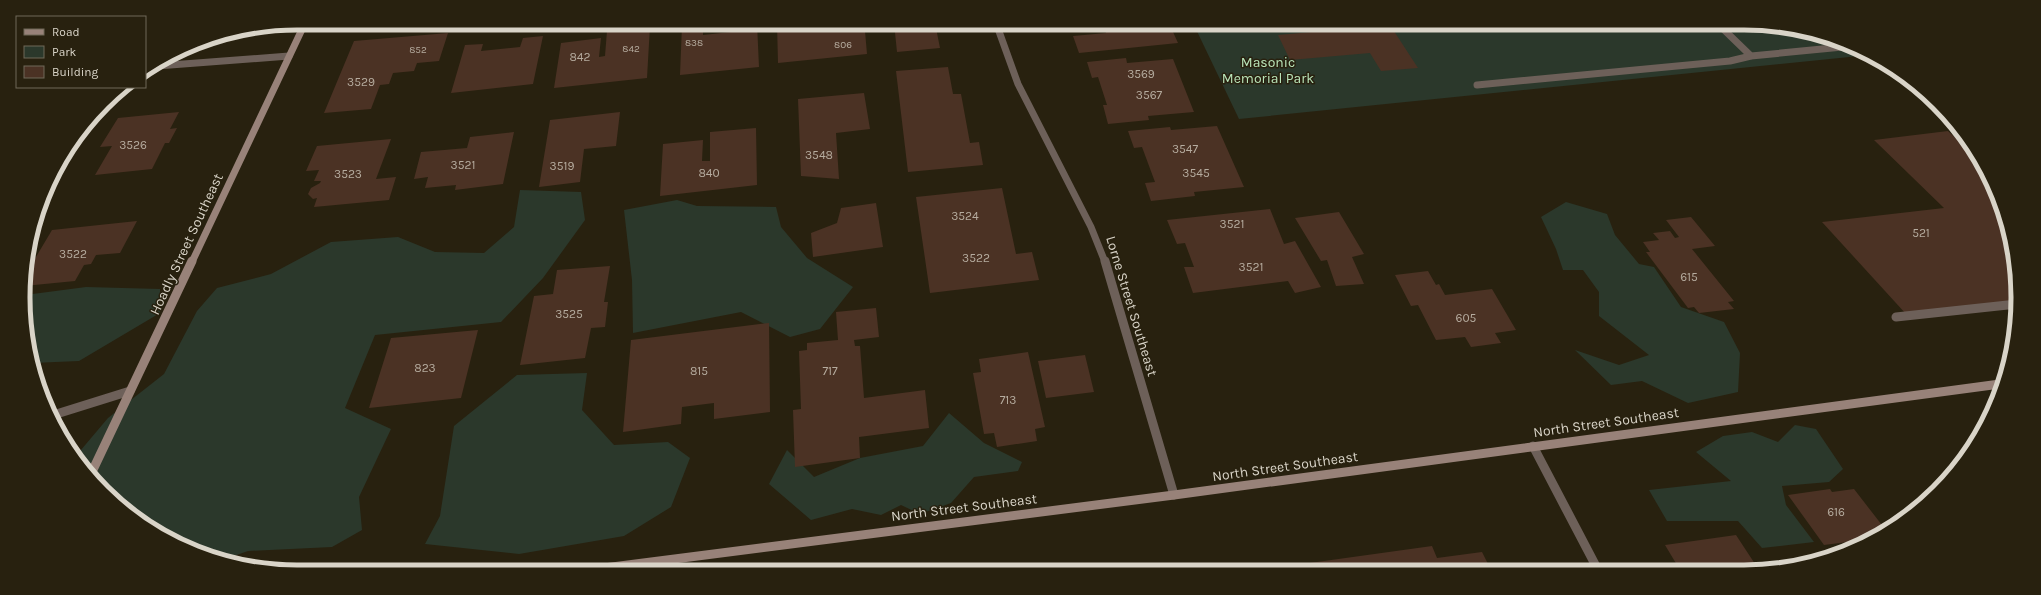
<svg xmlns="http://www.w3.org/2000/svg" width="2041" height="595" font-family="Karla,sans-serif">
  <rect width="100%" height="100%" fill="#28210f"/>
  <path fill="#2b382b" d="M1193,23h550l54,5 51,16 21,11 -630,64z
    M1873,57c40,21 73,52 99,89z
    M520,190l61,2 4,28 -42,58 -42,44 -126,13 -30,73 46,21 -32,68 3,33 -30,17 -84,4 -23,8 -65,-24 -44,-31 -36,-40 -5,-7 33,-39 56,-44 33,-63 20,-23 54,-14 60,-32 67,-5 37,15 49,1 30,-26z
    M677,200l20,6 79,1 5,20 26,31 46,29 -33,42 -30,8 -49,-25 -108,21 -1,-53 -8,-70z
    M1566,202l41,12 8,21 24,29 15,3 27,40 43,15 16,31 -2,39 -50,11 -46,-22 -31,4 -36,-35 44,15 30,-10 -50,-39v-24l-16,-22h-20l-7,-21 -15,-32z
    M86,287l74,2v24l-81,48 -47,2 -7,-68z
    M587,373l-5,37 32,35 54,-3 22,16 -19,49 -47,29 -105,18 -94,-10 15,-28 14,-90 63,-51z
    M949,413l35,30 38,19 -4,9 -44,6 -23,26 -31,11 -19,-9 -20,10 -29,-6 -41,11 -42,-36 18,-34 27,27 46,-19 63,-12z
    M1795,425l21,4 27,40 -14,13 -47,4 4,19 28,37 -52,6 -24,-27h-71l-18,-31 82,-9 -35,-29 27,-16 29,-4 26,10z"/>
  <path fill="#4b3224" d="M703,23v12l37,-4v-8h17l2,44 -79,8 2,-50z
    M777,23h69v9l19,-1 2,23 -89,9z
    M894,23h41l5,25 -43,4z
    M1102,23h67l9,20 -99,10 -6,-17 33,-3z
    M1390,25l28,43 -37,3 -11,-18 -80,7 -12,-25z
    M650,26l-3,52 -93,10 7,-45 40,-5 -2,19 6,-1 2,-25z
    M448,33l-9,28 -22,2 -3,8 -21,2 -4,11 -9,1 -9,24 -47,4 30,-72z
    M543,36l-10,48 -82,9 14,-48 18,-1 -2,7 39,-4 3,-9z
    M1126,58l1,5 46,-4 21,53 -46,4 1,4 -41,4 -5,-19h4l-9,-28 -6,1 -5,-16z
    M948,67l5,27h8l9,49 9,-1 4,23 -75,7 -12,-101z
    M864,93l6,36 -34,4 3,46 -38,-3 -3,-77z
    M179,112l-9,17 7,-1 -8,15h-4l-13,26 -57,6 17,-29 -12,1 18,-29z
    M620,112l-4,34 -32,3 -4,33 -41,5 11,-67z
    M1217,126l27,61 -50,5 1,4 -44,5 -6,-18 10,-1 -13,-35 -8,1 -6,-17 42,-4 1,3z
    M756,128l1,57 -97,11 3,-52 40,-4 -1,21h8v-29z
    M1948,131l32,30 17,31 16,52 5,56 -112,14 -84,-92 122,-14 -70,-68z
    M514,132l-11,52 -48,6 1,-5 -31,3 3,-11 -14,2 7,-27 46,-4 3,-11z
    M391,139l-15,40 20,-2 -7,23 -75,7 3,-9 -4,1 -5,-5 3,-6 9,-5 1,-2h-7l5,-11 -13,1 11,-25z
    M1002,188l14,66 16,-2 7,28 -109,13 -14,-96z
    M876,203l7,44 -70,10 -2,-24 26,-10 4,-15z
    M1270,209l14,35 11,-3 26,46 -26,6 -7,-12 -95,12 -9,-26h10l-9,-24 -8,1 -10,-24z
    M1339,212l25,42 -12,3 12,27 -28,2 -9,-26 -6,1 -26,-43z
    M1691,217l24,29 -23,3 42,52 -6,1 6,7 -35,4 -5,-6 -6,1 -42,-56h4l-7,-10 16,-2 -6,-7 17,-2 5,7 4,-1 -13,-17z
    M137,221l-17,32 -24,2 -5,9 -7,1 -9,16 -51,5 2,-19h4l22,-37z
    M610,266l-6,36h4l-3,25 -14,1 -6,30 -65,7 14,-69 19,-2 4,-24z
    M1428,271l8,14 3,-1 6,11 47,-6 24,41 -21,3 6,10 -30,4 -6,-10 -29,3 -18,-35 -7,1 -16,-31z
    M876,308l3,29 -25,3 1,6h5l4,52 61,-8 4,38 -70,9 1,21 -65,9 -2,-57 8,-1 -2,-58 8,-1v-7l31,-3 -2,-28z
    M769,323l1,89 -56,7v-16l-32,4 -1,17 -58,8 8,-92z
    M478,330l-17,68 -92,10 22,-70z
    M1028,352l17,75 -10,2 2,12 -40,6 -3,-14 -10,1 -11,-61 8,-1 -2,-13z
    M1085,355l9,37 -48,6 -8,-37z
    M1830,489l2,3 22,-3 31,40 -14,10 -47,6 -36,-50z
    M1736,535l23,35h-79l-15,-25z
    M1432,546l5,12 45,-6 9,18h-202l-1,-4z
    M1272,565l2,5 -29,1v-1z"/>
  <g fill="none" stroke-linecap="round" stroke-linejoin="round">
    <path stroke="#6d6059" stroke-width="7" d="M1717,23l34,33
      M1477,85l253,-24 21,-5 102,-10"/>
    <path stroke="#6d6059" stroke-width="9" d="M1896,317l121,-13
      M50,416l80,-25"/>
    <path stroke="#6d6059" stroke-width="7" d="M996,23l22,61 73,143 14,35
      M157,66l132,-10"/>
    <path stroke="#6d6059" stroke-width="9" d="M1105,261l69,234
      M1533,446l65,124"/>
    <path stroke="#988279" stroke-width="7" d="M192,262l113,-239"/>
    <path stroke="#988279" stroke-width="9" d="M90,476l102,-215
      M573,572l601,-77 826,-111"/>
  </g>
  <g text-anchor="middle" stroke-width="3" stroke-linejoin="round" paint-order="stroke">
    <g font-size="10" fill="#b6ac9f">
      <text x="694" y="46">838</text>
      <text x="843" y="48">806</text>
      <text x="631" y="52">842</text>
      <text x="418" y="53">852</text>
    </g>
    <g font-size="12" fill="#b6ac9f">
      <text x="580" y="61">842</text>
      <text x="1141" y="78">3569</text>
      <text x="361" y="86">3529</text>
      <text x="1149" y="99">3567</text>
      <text x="133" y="149">3526</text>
      <text x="1185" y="153">3547</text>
      <text x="819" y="159">3548</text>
      <text x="463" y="169">3521</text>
      <text x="562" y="170">3519</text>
      <text x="709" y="177">840</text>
      <text x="1196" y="177">3545</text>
      <text x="348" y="178">3523</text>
      <text x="965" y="220">3524</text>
      <text x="1232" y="228">3521</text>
      <text x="1921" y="237">521</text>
      <text x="73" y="258">3522</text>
      <text x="976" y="262">3522</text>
      <text x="1251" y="271">3521</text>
      <text x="1689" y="281">615</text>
      <text x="569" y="318">3525</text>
      <text x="1466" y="322">605</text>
      <text x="425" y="372">823</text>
      <text x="699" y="375">815</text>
      <text x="830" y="375">717</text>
      <text x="1008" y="404">713</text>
      <text x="1836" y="516">616</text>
    </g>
    <g font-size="14" fill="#b9e4b9" stroke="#28210f">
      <text x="1268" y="67">Masonic<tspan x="1268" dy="16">Memorial Park</tspan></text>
    </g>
    <g font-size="14" fill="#d9d4c8" stroke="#28210f">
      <text transform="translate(186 244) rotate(-65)" y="5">Hoadly Street Southeast</text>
      <text transform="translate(1132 306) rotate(73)" y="5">Lorne Street Southeast</text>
      <text transform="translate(1606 422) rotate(-8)" y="5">North Street Southeast</text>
      <text transform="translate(1285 466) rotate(-8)" y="5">North Street Southeast</text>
      <text transform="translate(964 507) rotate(-7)" y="5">North Street Southeast</text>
    </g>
  </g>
  <path d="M0 0H2041V595H0ZM297 30H1744A267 267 0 0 1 2011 297V298A267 267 0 0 1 1744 565H297A267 267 0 0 1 30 298V297A267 267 0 0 1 297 30Z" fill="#28210f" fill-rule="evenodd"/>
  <path fill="none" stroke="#d9d4c8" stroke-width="5" d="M297 30H1744A267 267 0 0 1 2011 297V298A267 267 0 0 1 1744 565H297A267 267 0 0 1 30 298V297A267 267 0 0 1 297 30Z"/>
  <rect x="16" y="16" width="130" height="72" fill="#28210f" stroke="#6f6959"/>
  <rect x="24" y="29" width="20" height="6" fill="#988279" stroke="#6f6959"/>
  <text x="52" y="36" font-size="12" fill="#d9d4c8">Road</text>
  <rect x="24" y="46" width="20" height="12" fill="#2b382b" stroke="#6f6959"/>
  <text x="52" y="56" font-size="12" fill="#d9d4c8">Park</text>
  <rect x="24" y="66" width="20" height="12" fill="#4b3224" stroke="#6f6959"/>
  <text x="52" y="76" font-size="12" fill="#d9d4c8">Building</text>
</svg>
